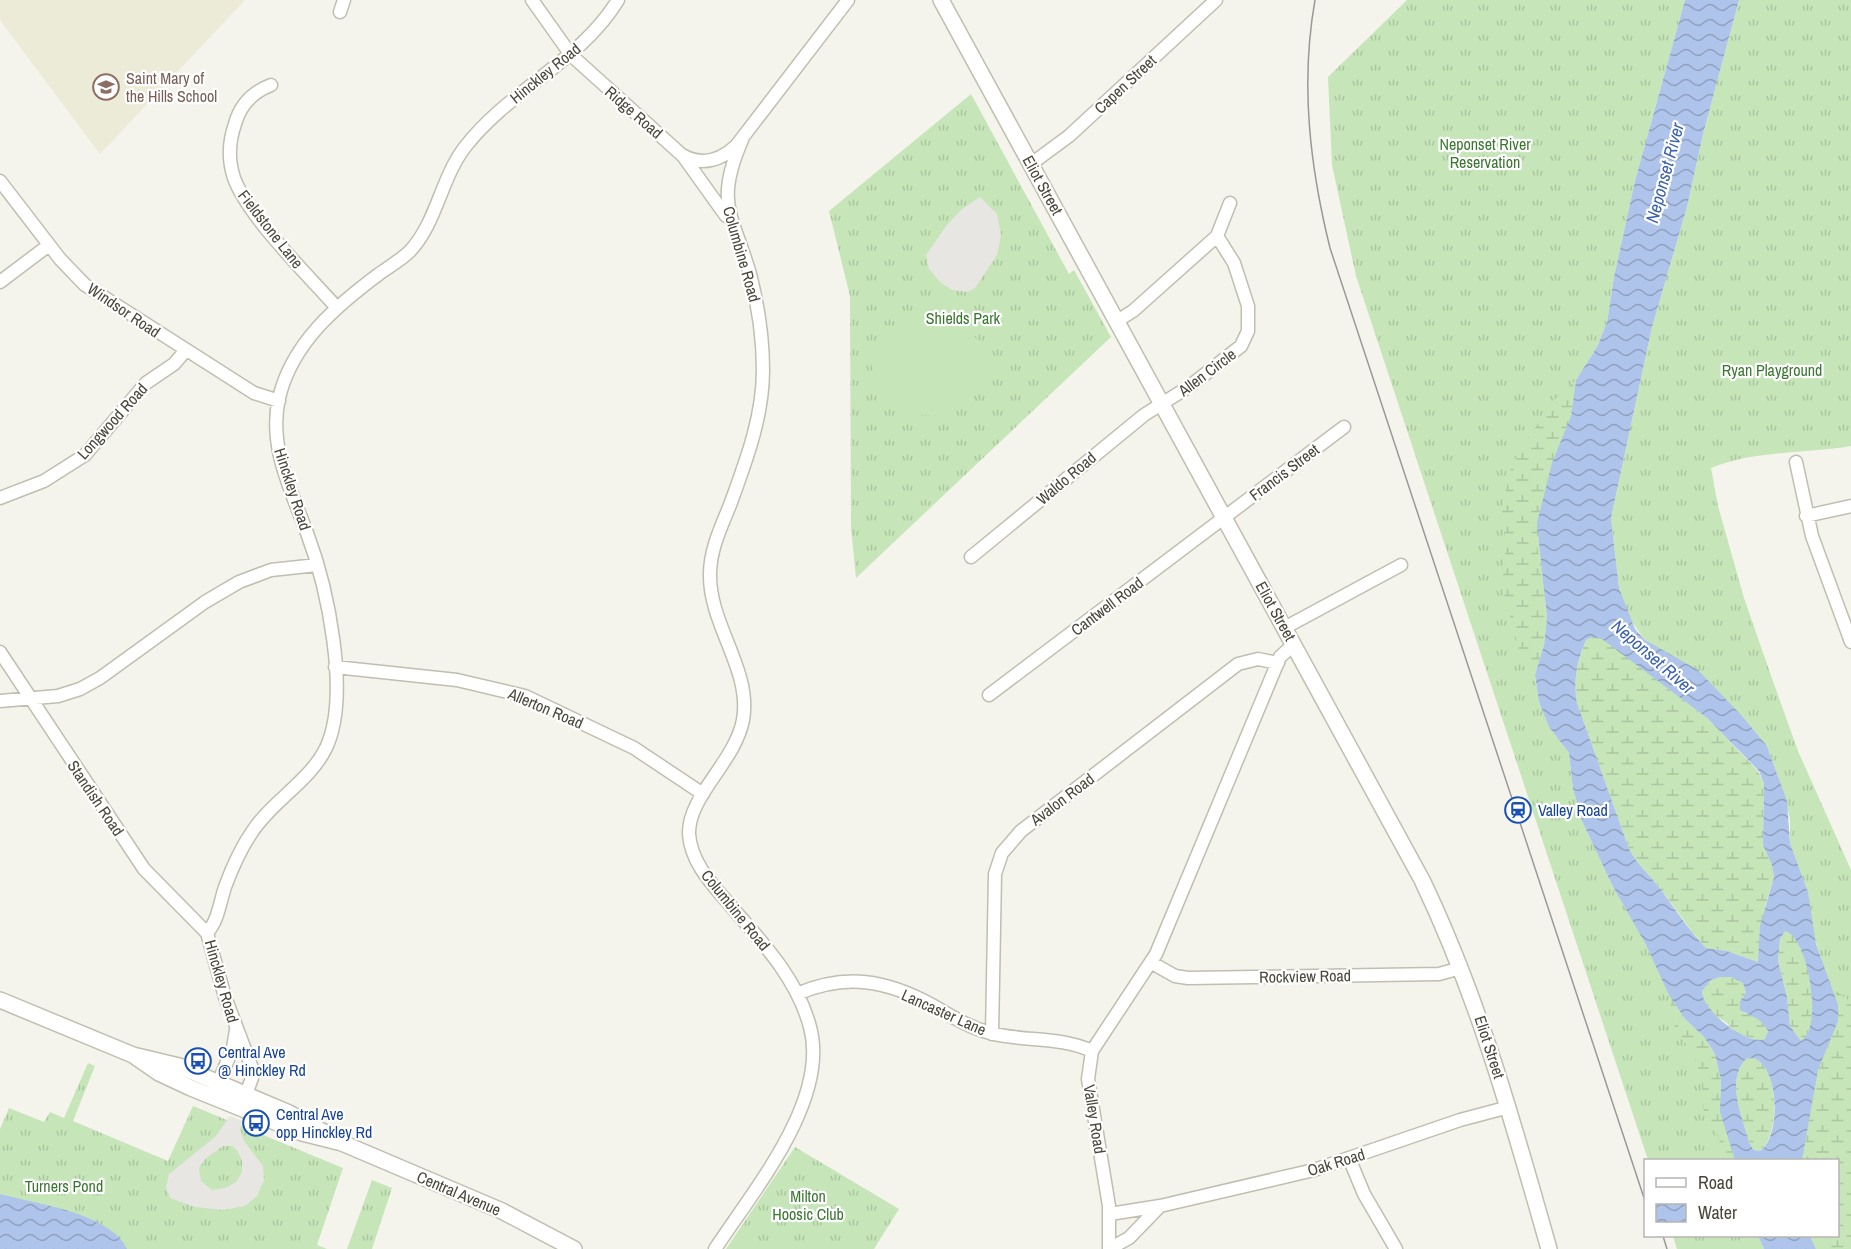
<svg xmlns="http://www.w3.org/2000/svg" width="1851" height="1249" font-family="'Archivo Narrow',sans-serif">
  <defs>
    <pattern id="grass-tufts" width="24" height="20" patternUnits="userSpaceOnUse" patternTransform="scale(1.5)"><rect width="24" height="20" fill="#c6e5b9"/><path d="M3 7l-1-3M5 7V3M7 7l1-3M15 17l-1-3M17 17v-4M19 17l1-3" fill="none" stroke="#acc6a0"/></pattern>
    <pattern id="wetland-marsh" width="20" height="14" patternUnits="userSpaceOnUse" patternTransform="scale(1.5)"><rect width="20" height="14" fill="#c6e5b9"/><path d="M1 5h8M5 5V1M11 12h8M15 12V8" fill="none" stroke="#acc6a0"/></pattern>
    <pattern id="water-waves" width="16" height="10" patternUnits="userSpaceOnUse" patternTransform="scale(1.5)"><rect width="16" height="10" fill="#aec4eb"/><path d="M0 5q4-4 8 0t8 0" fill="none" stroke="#90a1bf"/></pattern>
  </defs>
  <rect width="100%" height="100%" fill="#f5f4ec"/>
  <path fill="#ecebd7" d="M0,0h245l-145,154 -100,-134z"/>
  <path fill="url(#grass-tufts)" d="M1407,0h278l-50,181 -21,96 -7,45 -10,25 -21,33 -41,295 4,27 10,25 20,26 4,36 9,32 31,66 33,58 74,149 15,66h-87l-292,-884 -24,-111 -4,-88z
    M1739,0h112v446c-46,8 -97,4 -140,22l7,38 26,92 25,72 29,81 53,119v379h-35l-6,-13h28v-76h-36l19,-201 -10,-33 -3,-34 -18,-49v-25l-13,-45 -10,-27 -24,-29 -98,-77 -16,-22 -10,-30 -8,-70 41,-191 35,-120 16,-73z
    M971,94l98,180 5,-4 37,67 -255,241 -5,-50 -1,-232 -21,-85z
    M88,1063l7,3 -22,55 95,40 25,-55 150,62 -26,77 10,4h-327v-120l9,-21 35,14 6,-10 14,6z
    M795,1147l104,62 -25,40h-148z
    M372,1180l20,8 -20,61h-25z
    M1673,1236h85l6,13h-87z"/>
  <path fill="url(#wetland-marsh)" d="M1576,380l-5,36 -25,66 -10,55 11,81 -3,27 -9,30 -15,-21 -18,-68 4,-37 -4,-40 7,-36 10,-22 37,-53z
    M1592,637l10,1 105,80 51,53 6,13 -1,61 9,20 2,12 -9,30 -7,55 -31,-11 -21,-3c-16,-18 -29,-37 -44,-57 -11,-15 -24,-25 -33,-42l-52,-146c-4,-23 0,-41 9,-63z
    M1785,930c23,6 40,99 16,111l-11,-15 -3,-29 -9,-36 2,-22z
    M1721,977h10l12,6 3,10 -6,8 4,12c12,3 18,7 24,18l-3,8 -5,2 -25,-8 -8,-10 -14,-9 -11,-16v-7l9,-11z
    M1835,990l16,12v247h-35l-6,-13h28v-76h-36l16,-90 14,-34 6,-31z
    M1669,995l16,24 19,18 11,17 6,27 -1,31 15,48h-9l-11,-32 -12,-19 -1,-26 -6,-23 -22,-35z
    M1753,1058c27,8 27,79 7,93l-6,-1 -5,-7c-6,-25 -24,-62 -3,-84z"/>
  <path fill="#c6e5b9" d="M928,300l18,2 44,53c-7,75 -102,83 -119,9z"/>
  <path fill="#e7e6e3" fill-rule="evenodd" d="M980,197l17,17 4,21 -4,20 -22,33 -8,4 -15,-2 -12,-8 -11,-13 -3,-14 20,-29 16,-17z
    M230,1116l12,5 -2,8 4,12 19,25 1,14 -7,16 -12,10 -21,4 -29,-3 -25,-9 -4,-11 3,-13 47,-38zM223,1146h9l5,4 5,11v11l-6,10 -11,6 -13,2 -11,-9 -2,-13 6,-9z"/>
  <path fill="url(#water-waves)" fill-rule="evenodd" d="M1685,0h54l-36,134 -16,73 -35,120 -41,191 8,70 16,41 10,11 53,30 45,47 24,29 20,55 3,42 18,49 8,52 22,61v16l-20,49 -16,90h-67l-15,-48 1,-31 -6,-27 -11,-17 -19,-18 -16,-24 -23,-50 -33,-58 -31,-66 -9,-32 -4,-36 -20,-26 -10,-25 -4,-27 9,-30 3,-27 -10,-95 15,-60 19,-47 5,-36 21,-33 10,-25 7,-45 21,-96zM1592,637l10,2 105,79 52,53 5,13 -1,61 9,20 2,12 -14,49 -2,36 -31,-11 -21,-3c-17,-18 -30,-37 -44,-57 -11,-15 -24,-25 -33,-42l-52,-146c-4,-23 0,-42 9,-63zM1785,931c23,5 39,97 16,110l-11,-15 -3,-29 -9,-36 2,-22zM1721,977h10l12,6 3,10 -6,8v9c12,7 20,7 28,21l-3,8c-18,7 -64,-29 -63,-48l9,-11zM1753,1058c27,8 28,80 7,93l-6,-1 -5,-7c-6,-25 -24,-62 -3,-84z
    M0,1194c36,10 111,19 127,55h-127z
    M1758,1236h52l6,13h-52z"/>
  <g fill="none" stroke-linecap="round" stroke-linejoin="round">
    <g stroke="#c0beaf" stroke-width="15">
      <path id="minor" d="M532,0l39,55 112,101 43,60
        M340,12l4,-12
        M271,85c-18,7 -31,20 -36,39 -6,17 -7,36 -1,54 14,39 75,98 103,130
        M684,156c19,10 37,4 52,-10l112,-146
        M1031,164l38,-28 147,-136
        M0,181l60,78 25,26 169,108 25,8
        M0,282l49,-37
        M1117,321l16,-10 84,-75 13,-33
        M1796,462l16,74 39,106
        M0,498l44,-17 41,-26 61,-72 28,-19 12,-14
        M1806,516l45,-10
        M971,557l173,-142 46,-29 51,-40 7,-15v-25l-14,-43 -17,-27
        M1286,627l115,-62
        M0,652l144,217 63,64 18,64 27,71v10l-9,24
        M335,667l122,13 68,16 109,52 69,46
        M989,695l355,-268
        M0,701l58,-5 22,-7 20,-11 105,-76 34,-20 32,-12 46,-5
        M207,933c11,-12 13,-31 18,-46 7,-19 16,-39 27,-55 20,-31 58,-51 74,-84 25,-53 1,-162 -19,-215 -16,-43 -39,-87 -28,-135 13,-55 57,-92 100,-124 11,-8 22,-14 31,-23 27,-29 31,-73 55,-104 44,-57 115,-85 153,-147
        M1152,963l23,13 13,2 251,-4 22,-6
        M797,994c49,-21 89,-14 135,11 19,11 36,22 58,28 34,9 70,3 102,18
        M992,1034l3,-160 7,-21 19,-22 217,-167 20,-5 20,4
        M215,1090l18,-42 3,-18
        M1349,1158l15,36 32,55
        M1110,1214l50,-8 154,-36 146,-50 49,-13
        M715,1249c38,-58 115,-149 95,-222 -12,-46 -45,-82 -75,-116 -19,-23 -44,-46 -46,-77 -1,-38 46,-72 54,-114 9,-50 -34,-95 -33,-146 0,-24 11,-47 20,-69 16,-44 33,-88 33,-135 0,-33 -5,-65 -13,-96 -17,-59 -36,-70 -8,-134
        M1109,1249v-43l-21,-127 4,-28 64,-97 124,-297 14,-13
        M1109,1249l20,-11 31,-32"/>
    </g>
    <g stroke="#c0beaf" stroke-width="18">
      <path id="tertiary" d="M941,0l481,880c57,119 91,242 127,369
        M0,1000l133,55 46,11 110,47 40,22
        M133,1055l26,18 32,15 111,45 40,10 160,68 72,38"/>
    </g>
    <use href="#minor" stroke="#fff" stroke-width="12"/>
    <use href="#tertiary" stroke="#fff" stroke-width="15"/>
    <path stroke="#999" stroke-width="1.5" d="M1315,0c-15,84 -5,167 15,248l316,956
      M1663,1236l4,13"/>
  </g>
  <defs>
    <g id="school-ring" transform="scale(1.35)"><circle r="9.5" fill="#fff" stroke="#8d6e63" stroke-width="1.5"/><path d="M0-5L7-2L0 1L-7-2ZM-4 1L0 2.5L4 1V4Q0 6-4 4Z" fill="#8d6e63"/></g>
    <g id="station-ring" transform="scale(1.35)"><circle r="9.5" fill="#fff" stroke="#1a4fb4" stroke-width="1.5"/><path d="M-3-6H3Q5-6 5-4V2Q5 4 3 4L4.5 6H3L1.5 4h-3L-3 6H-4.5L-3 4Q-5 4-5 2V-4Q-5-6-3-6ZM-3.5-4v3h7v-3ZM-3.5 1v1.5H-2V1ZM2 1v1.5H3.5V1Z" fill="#1a4fb4"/></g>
    <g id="bus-ring" transform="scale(1.35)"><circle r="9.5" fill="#fff" stroke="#1a4fb4" stroke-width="1.5"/><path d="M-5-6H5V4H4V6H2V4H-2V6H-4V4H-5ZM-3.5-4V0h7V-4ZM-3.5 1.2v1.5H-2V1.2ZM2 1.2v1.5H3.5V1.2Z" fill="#1a4fb4"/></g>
  </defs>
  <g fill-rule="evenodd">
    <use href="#school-ring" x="106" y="87"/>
    <use href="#station-ring" x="1518" y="810"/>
    <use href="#bus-ring" x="198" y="1061"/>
    <use href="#bus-ring" x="256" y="1123"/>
  </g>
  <g text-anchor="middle" stroke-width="4.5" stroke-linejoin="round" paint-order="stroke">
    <g font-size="16" fill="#49463a" stroke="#fff">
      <text transform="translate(545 73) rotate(-39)" y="6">Hinckley Road</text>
      <text transform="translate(1125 84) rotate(-43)" y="6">Capen Street</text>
      <text transform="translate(634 112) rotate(41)" y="6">Ridge Road</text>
      <text transform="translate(1043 185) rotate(61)" y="6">Eliot Street</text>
      <text transform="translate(271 229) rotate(52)" y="6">Fieldstone Lane</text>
      <text transform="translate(742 254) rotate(74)" y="6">Columbine Road</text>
      <text transform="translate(124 310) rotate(34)" y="6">Windsor Road</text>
      <text transform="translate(1207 372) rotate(-37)" y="6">Allen Circle</text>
      <text transform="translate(112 421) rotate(-48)" y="6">Longwood Road</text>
      <text transform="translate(1284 472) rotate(-37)" y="6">Francis Street</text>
      <text transform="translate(1066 478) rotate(-40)" y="6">Waldo Road</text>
      <text transform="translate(293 489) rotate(72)" y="6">Hinckley Road</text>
      <text transform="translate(1107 606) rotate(-37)" y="6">Cantwell Road</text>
      <text transform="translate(1276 611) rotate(61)" y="6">Eliot Street</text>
      <text transform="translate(546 708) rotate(23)" y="6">Allerton Road</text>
      <text transform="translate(96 798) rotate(56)" y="6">Standish Road</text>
      <text transform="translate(1062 799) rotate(-37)" y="6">Avalon Road</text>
      <text transform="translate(736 910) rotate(51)" y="6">Columbine Road</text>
      <text transform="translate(1305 976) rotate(-1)" y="6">Rockview Road</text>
      <text transform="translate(222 981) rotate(74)" y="6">Hinckley Road</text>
      <text transform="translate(944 1012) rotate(24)" y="6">Lancaster Lane</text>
      <text transform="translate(1490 1047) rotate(72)" y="6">Eliot Street</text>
      <text transform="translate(1095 1119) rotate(81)" y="6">Valley Road</text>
      <text transform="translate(1336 1162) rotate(-17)" y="6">Oak Road</text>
      <text transform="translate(459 1193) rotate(23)" y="6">Central Avenue</text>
    </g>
    <g font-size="16" fill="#785e54" stroke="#fff" text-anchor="start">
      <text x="126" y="84">Saint Mary of<tspan x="126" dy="18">the Hills School</tspan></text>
    </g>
    <g font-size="16" fill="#3b7631" stroke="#fff">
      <text x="1485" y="150">Neponset River<tspan x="1485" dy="18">Reservation</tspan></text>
      <text x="963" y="324">Shields Park</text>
      <text x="1772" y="376">Ryan Playground</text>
      <text x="64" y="1192">Turners Pond</text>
      <text x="808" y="1202">Milton<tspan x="808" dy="18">Hoosic Club</tspan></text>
    </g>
    <g font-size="16" fill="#164399" stroke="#fff" text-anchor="start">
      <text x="1538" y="816">Valley Road</text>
      <text x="218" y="1058">Central Ave<tspan x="218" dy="18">@ Hinckley Rd</tspan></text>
      <text x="276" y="1120">Central Ave<tspan x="276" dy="18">opp Hinckley Rd</tspan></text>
    </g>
    <g font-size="18" font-style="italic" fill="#3b61ad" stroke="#fff">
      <text transform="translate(1665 173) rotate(-75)" y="6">Neponset River</text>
      <text transform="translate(1653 657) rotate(41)" y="6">Neponset River</text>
    </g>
  </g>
  <rect x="1644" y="1159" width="195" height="78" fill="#ffffff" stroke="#b6b5b0" stroke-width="1.5"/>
  <rect x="1656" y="1178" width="30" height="9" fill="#ffffff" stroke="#b6b5b0" stroke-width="1.5"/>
  <text x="1698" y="1189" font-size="18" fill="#49463a">Road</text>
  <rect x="1656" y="1204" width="30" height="18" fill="url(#water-waves)" stroke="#b6b5b0" stroke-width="1.5"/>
  <text x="1698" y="1219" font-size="18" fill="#49463a">Water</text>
</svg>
